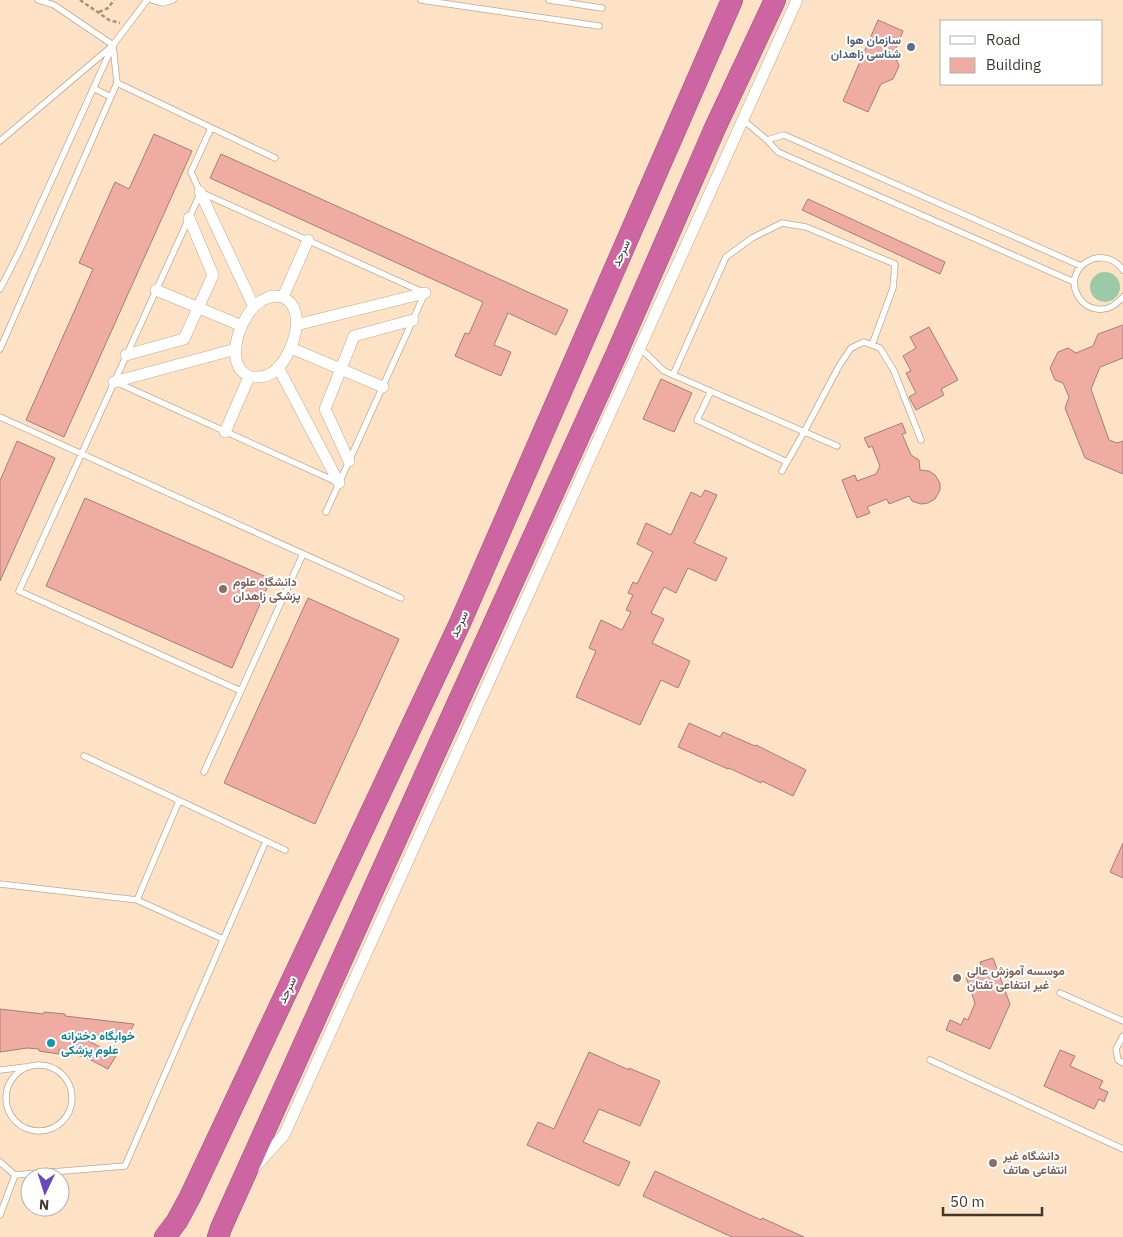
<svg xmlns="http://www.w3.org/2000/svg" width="1123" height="1237" font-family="'IBM Plex Sans',Vazirmatn,sans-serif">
  <rect width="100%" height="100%" fill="#fde2c5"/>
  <path fill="#9bcaa7" d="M1090 287a15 15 0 1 1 30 0a15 15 0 1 1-30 0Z"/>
  <path fill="#eeaca3" stroke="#a57e79" d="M878,20l25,11 -9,22 5,13 -6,13 -12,5 -13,28 -25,-11z
    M154,134l38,17 -128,286 -38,-17 67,-151 -14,-6 36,-81 14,7z
    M221,154l347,156 -12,25 -48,-22 -14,32 17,7 -10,24 -46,-20 10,-23 4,1 14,-32 -273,-124z
    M808,199l137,63 -5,12 -138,-64z
    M1123,325v33l-23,9 -9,22 18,51 8,3 6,-2v33l-38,-16 -20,-50 4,-11 -6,-14 -8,-3 -5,-12 8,-16 10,-4 8,5 17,-7 5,-12z
    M929,327l29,53 -17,9 3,6 -28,15 -7,-13 7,-4 -10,-20 5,-2 -8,-15 13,-8 -6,-11z
    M661,379l31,14 -18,39 -31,-13z
    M902,423l4,10 -4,1 9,21 8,5 1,10 9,1 6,4 5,8v7l-5,9 -7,4 -7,1 -9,-3 -3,-5 -20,8 -2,-5 -20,8 3,6 -13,5 -15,-38 13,-5 2,6 19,-7 4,-8 -8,-20 -3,2 -5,-10z
    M17,441l38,17 -55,123v-100z
    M705,490l12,5 -23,48 33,15 -11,23 -28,-13 -12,25 -12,-6 -13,26 13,6 -12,24 38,18 -12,27 -17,-8 -21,45 -64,-28 20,-46 -7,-3 12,-28 21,10 9,-18 -5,-2 7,-15 -5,-2 5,-11 4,2 16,-32 -16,-8 9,-21 25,12 20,-43 10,5z
    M85,498l186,81 -39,89 -186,-82z
    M308,598l91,41 -84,185 -91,-41z
    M689,723l31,14 3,-5 32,14 1,-1 50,25 -13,26 -31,-15 -1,2 -32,-15 -1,1 -50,-22z
    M1123,843v35l-13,-6z
    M993,958l17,46 -20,45 -44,-19 4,-10 11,5 3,-7 4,2 7,-17 -9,-26 17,-6 -3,-9z
    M0,1009l43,5 1,-2 21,2v2l69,8 -8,15 -53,-7 43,24 -8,13 -19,-10 -30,-10v5l-20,-3v-2l-12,-1 -27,4z
    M1060,1050l15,6 -5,10 33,15 -4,7 9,4 -4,10 -5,-3 -5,10 -50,-23z
    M589,1052l40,18v-2l31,13 -20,45 -41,-17 -16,33 47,20 -11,24 -92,-41 11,-23 16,7z
    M655,1171l106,49 1,-2 42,19h-72l-89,-41z"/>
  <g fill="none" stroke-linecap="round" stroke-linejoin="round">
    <g stroke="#c2a88d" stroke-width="7">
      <path id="lane" d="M152,0l11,3 10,-3
        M421,0l178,26
        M549,0l53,8
        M117,83l158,75
        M93,88l18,9
        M742,119l25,21 11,12 296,130
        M211,128l-20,44 9,20 225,101 -99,219
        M767,140l17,-5 297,131
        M0,141l111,-94
        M200,194l-181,397 222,100
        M1123,270c-20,-28 -61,-3 -45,26 4,7 11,12 19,13 11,2 19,-4 26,-12
        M0,289l19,-37 94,-207 34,-45
        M640,348l24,23 173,75
        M0,349l117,-266 -4,-38 -59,-40 -16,-5
        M673,375l53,-118 26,-19 30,-15 24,4 89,37 -2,24 -21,57
        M118,383l219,99
        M711,391l-14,29 90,42
        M0,417l401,181
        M782,471l22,-39 35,-66 12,-18 13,-6 16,6 14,23 27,69
        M84,756l201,94
        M204,772l99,-218
        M0,884l137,16 86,39
        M137,900l42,-99
        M1060,993l63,28
        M1123,1036l-7,13 2,11 5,3
        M930,1060l193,89
        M6 1098a33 33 0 1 1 66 0a33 33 0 1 1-66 0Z
        M0,1070l25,-3
        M0,1162l15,13 -15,40
        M15,1175l110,-9 141,-325"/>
    </g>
    <g stroke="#c2a88d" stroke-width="12">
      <path id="street" d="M200,192l54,115
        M156,290l86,36
        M272,296l11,1c3,2 7,5 9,8 12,19 -3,56 -20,68 -8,5 -15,4 -23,4 -3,-3 -7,-5 -9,-8 -12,-19 3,-57 21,-68 3,-2 7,-3 11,-5z
        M283,297l25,-57
        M296,325l129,-32
        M291,348l92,39
        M126,355l58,-16 29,-64 -24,-57
        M278,367l61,116
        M114,382l122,-33
        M225,432l24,-55
        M349,461l-24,-52 29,-73 59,-16
        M255,1167l29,-32 513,-1135"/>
    </g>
    <g stroke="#9c5579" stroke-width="22">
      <path id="highway" d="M165,1237l12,-16 13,-24 270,-574 272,-623
        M218,1237l3,-9 209,-464 186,-409 99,-227 60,-128"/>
    </g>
    <path stroke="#a7937f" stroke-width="2.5" stroke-dasharray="4 2.5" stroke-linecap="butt" d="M80,0l29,20 11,3
      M99,12l9,-4 6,-8"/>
    <use href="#lane" stroke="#fff" stroke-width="5.5"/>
    <use href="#street" stroke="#fff" stroke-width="11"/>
    <use href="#highway" stroke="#cd65a3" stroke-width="21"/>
  </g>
  <circle fill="#5c6f8a" stroke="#fff" stroke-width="2" cx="911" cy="47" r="5"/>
  <g fill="#8d6e63" stroke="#fff" stroke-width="2">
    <circle cx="223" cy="589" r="5"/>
    <circle cx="957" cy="978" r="5"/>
    <circle cx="993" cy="1163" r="5"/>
  </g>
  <circle fill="#0f9aa8" stroke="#fff" stroke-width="2" cx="51" cy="1043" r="5"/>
  <g text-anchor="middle" stroke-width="4" stroke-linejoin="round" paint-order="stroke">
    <g font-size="12" font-weight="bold" fill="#4e5e75" stroke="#fff" text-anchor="end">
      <text x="901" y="44">سازمان هوا<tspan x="901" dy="14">شناسی زاهدان</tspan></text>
    </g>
    <g font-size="12" fill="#42372c" stroke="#fff">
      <text transform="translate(621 253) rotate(-66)" y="4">سرحد</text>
      <text transform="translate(459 624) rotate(-66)" y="4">سرحد</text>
      <text transform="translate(287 990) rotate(-65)" y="4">سرحد</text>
    </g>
    <g font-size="12" font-weight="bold" fill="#785e54" stroke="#fff" text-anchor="start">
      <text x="233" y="586">دانشگاه علوم<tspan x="233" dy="14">پزشکی زاهدان</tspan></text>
      <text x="967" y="975">موسسه آموزش عالی<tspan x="967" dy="14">غیر انتفاعی تفتان</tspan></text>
      <text x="1003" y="1160">دانشگاه غیر<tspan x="1003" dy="14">انتفاعی هاتف</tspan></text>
    </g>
    <g font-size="12" font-weight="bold" fill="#0d838f" stroke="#fff" text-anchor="start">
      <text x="61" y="1040">خوابگاه دخترانه<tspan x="61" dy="14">علوم پزشکی</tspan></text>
    </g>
  </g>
  <rect x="940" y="20" width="162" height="65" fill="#ffffff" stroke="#b3afab"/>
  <rect x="950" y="36" width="25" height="8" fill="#ffffff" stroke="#b3afab"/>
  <text x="986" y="45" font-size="15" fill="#42372c">Road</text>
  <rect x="950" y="58" width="25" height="15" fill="#eeaca3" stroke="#b3afab"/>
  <text x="986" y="70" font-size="15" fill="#42372c">Building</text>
  <g transform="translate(45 1192) rotate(184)"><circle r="24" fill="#ffffff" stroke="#b3afab"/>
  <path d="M0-4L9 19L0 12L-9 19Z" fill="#6848c0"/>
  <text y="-8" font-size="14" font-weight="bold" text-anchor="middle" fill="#42372c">N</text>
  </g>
  <path d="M943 1207v8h99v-8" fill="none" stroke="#42372c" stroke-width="2.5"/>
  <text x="950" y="1207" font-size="15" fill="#42372c" stroke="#ffffff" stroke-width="4" paint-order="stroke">50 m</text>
</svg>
